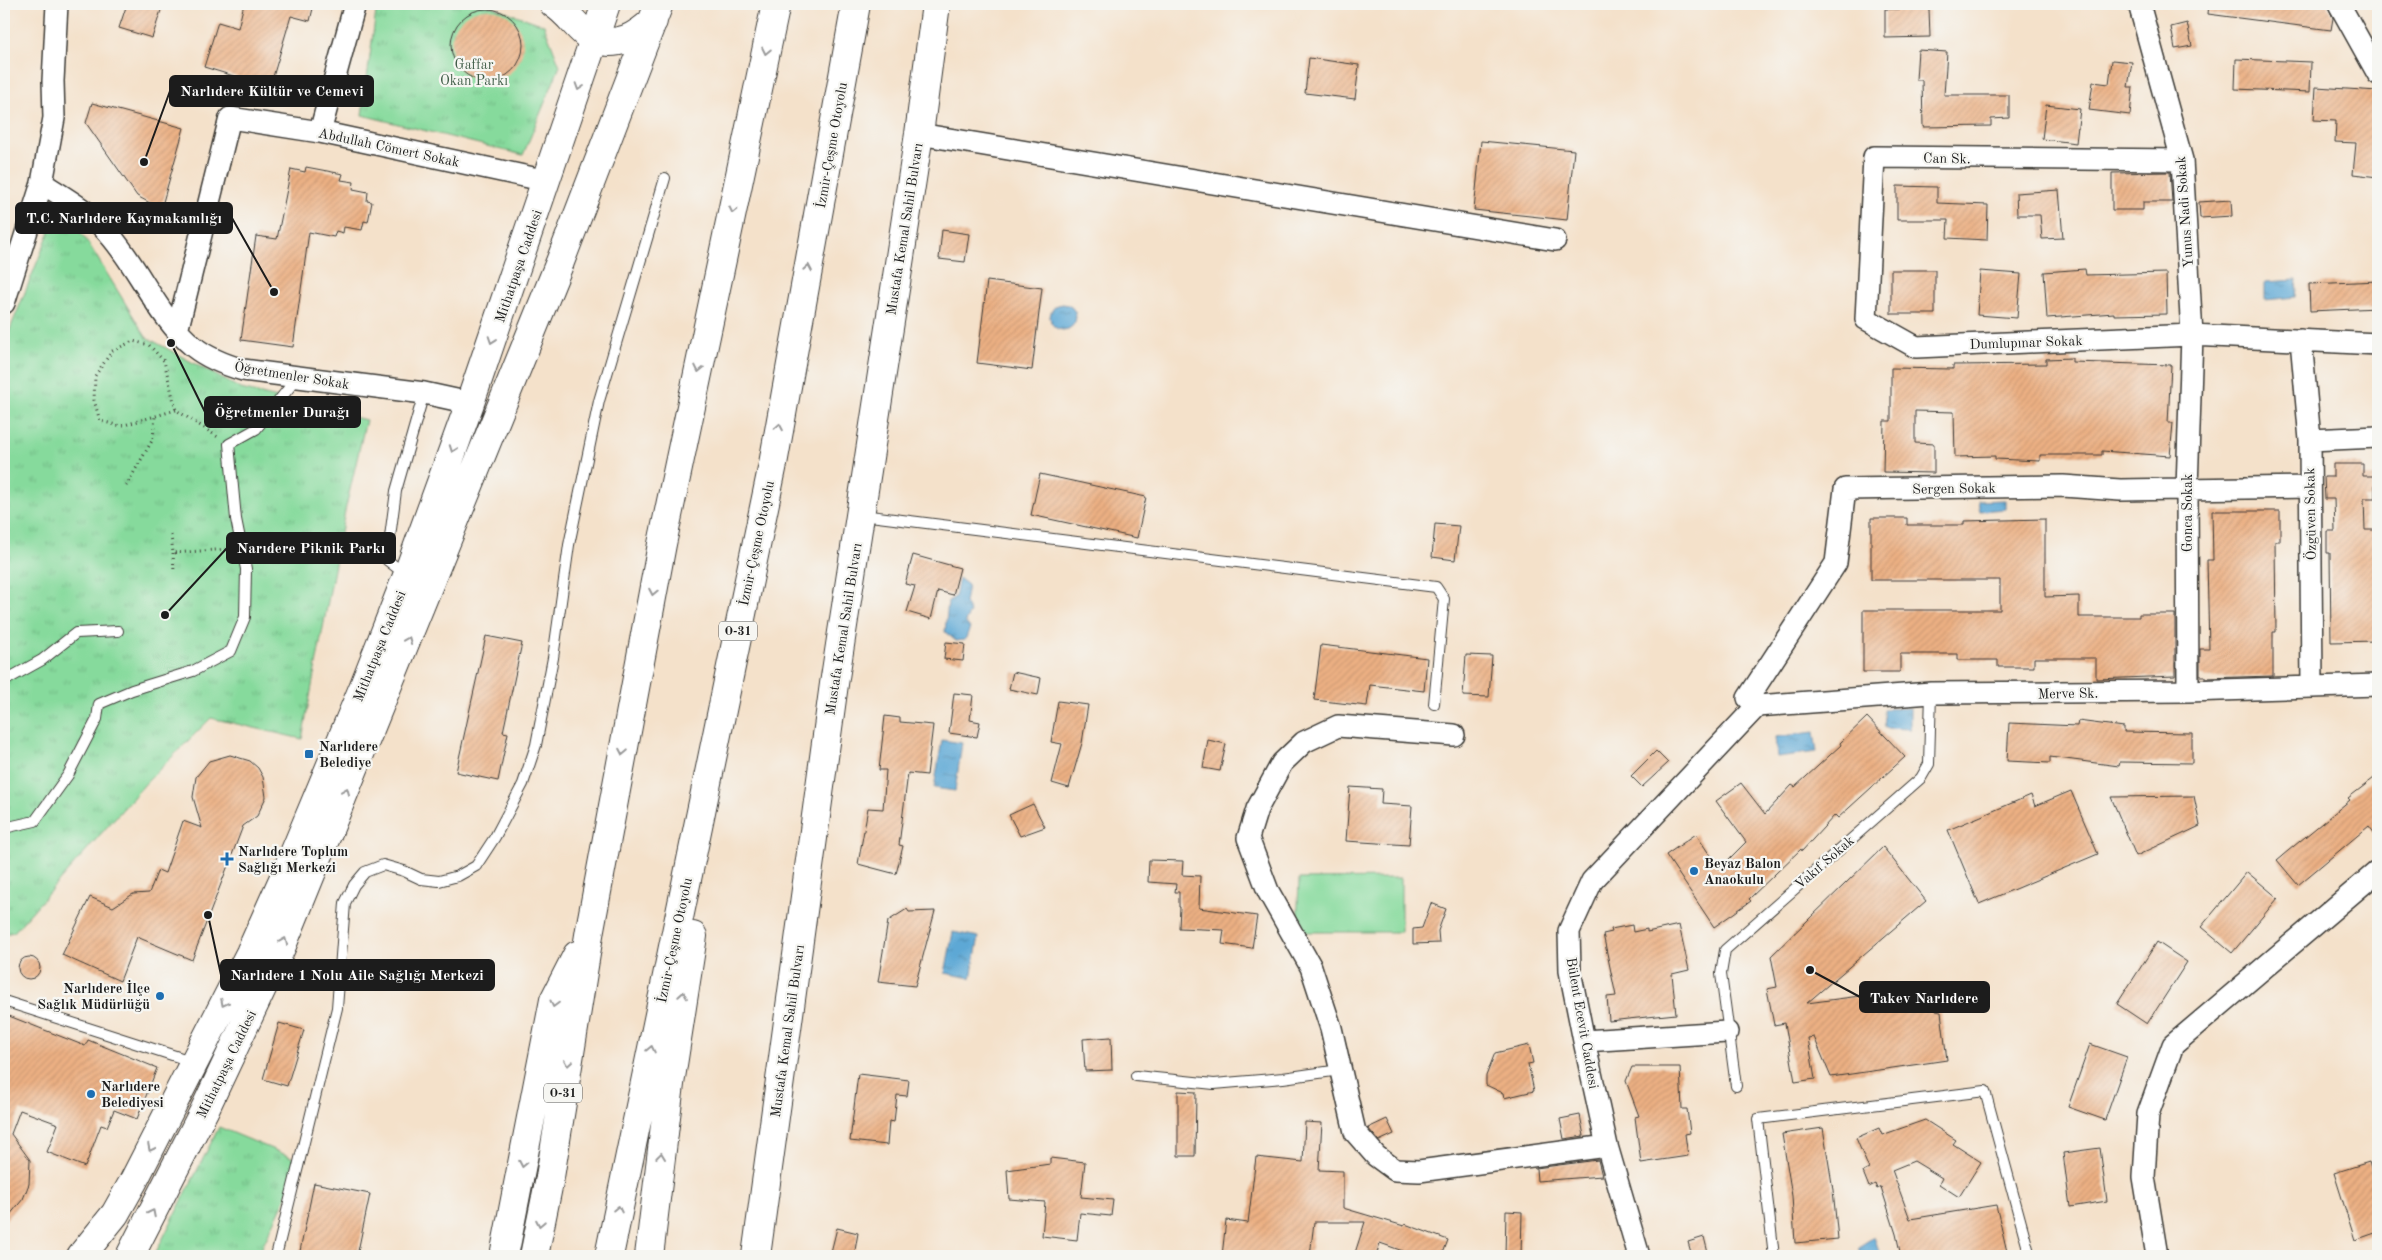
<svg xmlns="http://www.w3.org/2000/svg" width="2382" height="1260" font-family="'Old Standard TT',serif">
  <defs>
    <pattern id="grass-tufts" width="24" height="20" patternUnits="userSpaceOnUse" patternTransform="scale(1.25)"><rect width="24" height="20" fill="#86da9c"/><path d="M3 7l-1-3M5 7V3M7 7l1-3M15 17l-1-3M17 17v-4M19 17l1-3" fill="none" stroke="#73ba86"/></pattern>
    <pattern id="water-ripples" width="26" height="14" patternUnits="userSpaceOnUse" patternTransform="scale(1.25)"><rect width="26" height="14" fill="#5da8d5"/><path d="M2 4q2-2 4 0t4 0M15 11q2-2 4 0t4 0" fill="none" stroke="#4c88ac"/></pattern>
    <pattern id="building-hatch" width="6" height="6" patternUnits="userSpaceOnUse" patternTransform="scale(1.25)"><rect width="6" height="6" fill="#ecb083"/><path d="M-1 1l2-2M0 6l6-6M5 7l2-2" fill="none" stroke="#ca9771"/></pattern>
  </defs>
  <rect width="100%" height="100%" fill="#f6f6f2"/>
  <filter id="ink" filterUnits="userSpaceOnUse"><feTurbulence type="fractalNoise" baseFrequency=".02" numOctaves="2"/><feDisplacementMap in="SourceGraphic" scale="10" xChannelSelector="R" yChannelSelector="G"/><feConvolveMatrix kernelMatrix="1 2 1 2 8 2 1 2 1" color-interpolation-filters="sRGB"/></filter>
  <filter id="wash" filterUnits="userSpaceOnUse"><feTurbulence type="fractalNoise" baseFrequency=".0096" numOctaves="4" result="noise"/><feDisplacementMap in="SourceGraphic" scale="20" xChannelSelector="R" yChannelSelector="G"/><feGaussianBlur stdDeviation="1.12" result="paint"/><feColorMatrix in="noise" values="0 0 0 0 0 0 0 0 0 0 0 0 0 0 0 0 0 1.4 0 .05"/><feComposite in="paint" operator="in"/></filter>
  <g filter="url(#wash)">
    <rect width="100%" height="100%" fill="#f4e1ca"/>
    <path fill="url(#grass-tufts)" stroke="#517b5c" d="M377,4h108l59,21 16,41 -37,89 -161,-40z
      M60,206l27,35 59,96 95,52 125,31 -21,91 -43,228 -91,-21 -66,66 -131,148 -10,2v-590z
      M219,1127l84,35 -45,94h-104z"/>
    <path fill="#86da9c" stroke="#517b5c" d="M1401,878v54h-104l2,-53z"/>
    <path fill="url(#water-ripples)" stroke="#3c6278" d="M2297,280l-2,17 -30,3v-18z
      M1050 317a13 13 0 1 1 26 0a13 13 0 1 1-26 0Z
      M2005,500v9l-25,2 -2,-10z
      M959,578l9,7 -3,18 5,9 -5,10 5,6 -5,12 -9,1 -11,-9 3,-31 7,-4z
      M1910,708v21l-25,-1 -1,-19z
      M1814,732l3,20 -40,5 -2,-20z
      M942,740l20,3 -7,48 -21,-3z
      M953,932l26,5 -8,41 -26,-5z
      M1874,1237l7,19h-20l-3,-9z"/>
    <g id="blocks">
      <path fill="url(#building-hatch)" d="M127,4h36l-11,34 -33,-10z
        M244,4h70l-4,17 -19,-5 -21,71 -66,-20 14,-45 20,6z
        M2209,4h118l6,14 -2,12 -123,-16z
        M1885,9h44l1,28 -45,1z
        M451 45a36 36 0 1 1 72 0a36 36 0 1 1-72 0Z
        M2187,23l5,23 -17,3 -4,-22z
        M1918,50l29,2 -3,43h65v23l-18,1v7l-68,1 -1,-47h-6z
        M1309,58l50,7 -4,34 -50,-6z
        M2236,59l75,3 -1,30 -75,-3z
        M2112,60l20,2 -4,25h5l-3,28 -41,-5 4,-28 16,2z
        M2316,87l62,4v86l-25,-3 3,-31 -21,-1 1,-21 -22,-1z
        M92,103l92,25 -23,81 -24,-13 -51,-73z
        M2046,105l34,4 -4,34 -34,-4z
        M1481,141l93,9 -7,70 -93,-10z
        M306,167l37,7 -2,6 13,2 -1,7 15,3 -1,9 5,1 -4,20 -4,-1 -2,9 -18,-3 -1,6 -7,-2 -2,6 -25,-5 -16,115 -52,-7 15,-104 21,3 14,-70 14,3z
        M2170,172l2,30h-29v8h-31v-37z
        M1897,186l40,1v16l51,2 -1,35 -40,-2 1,-18h-51z
        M2059,190l4,48 -21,1 -2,-24h-23l-1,-22z
        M2231,200l1,16 -32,2 -1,-16z
        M942,230l27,4 -4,28 -26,-3z
        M2085,269l1,6 80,-2 1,41 -53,1v-2l-67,5 -3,-46z
        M1891,270h44v44h-44z
        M1980,271l41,3 -4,44 -40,-3z
        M987,281l55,7 -10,82 -55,-7z
        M2378,281v27l-68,3 -1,-27z
        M2072,358v4l99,3 -3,58h5l-3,33 -68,-5v4h-62v6l-45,-2v-3l-40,1 -1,-45 -39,-1v32l19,1v29l-51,-1 1,-51h7v-53l62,1v-4l93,-1v-5z
        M2333,464h30v12h12v22h-11l1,32h12l1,111 -47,1 -1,-89h-3v-22h8l-1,-32h-9l-1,-22h9z
        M1040,474l106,23 -9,41 -106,-23z
        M2212,511h68v30h-5l1,91h-3v44l-68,2v-2h-5v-27h9l-2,-89h6z
        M1871,518h36v7h57v-4l81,-2v78l34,-1v21h60v-3h36v62l-79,3v-21h-62v9h-36v-7h-40v-6h-58v18h-37v-62h137v-30h-129z
        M1435,524l24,2 -4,34 -23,-3z
        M913,555l47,13 -7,27 -15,-4 -7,28 -24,-7 8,-26 -10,-2z
        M486,636l36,7 -19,89 5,1 -10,48 -42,-9z
        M946,642l19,2 -2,17 -19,-2z
        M1321,645l106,13 -3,33 -54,-6 -3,21 -53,-6z
        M1466,655l26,1 -3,41 -26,-1z
        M1013,672l28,6 -3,17 -29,-6z
        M954,693l19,2 -3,25 10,2 -3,15 -28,-4z
        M1058,701l30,4 -6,38 -13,45 -17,-5 10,-39 -11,-2z
        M885,716l15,2v4l33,3 -6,50 -19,-2 -9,72 4,1 -7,28 -38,-10 10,-56 15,1 3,-39h-7z
        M1867,717l38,40 -67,61 -3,-3 -33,36 -1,-2 -52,50 2,2 -37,26 -48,-72 30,-21 23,35 27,-27 -30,-41 25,-18 24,31 27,-29 3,2 46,-42 -1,-2z
        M2078,721l46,6v5l68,1v30l-72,-1 -1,4 -69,-9v6l-43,-2 2,-38 68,3z
        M1208,740l18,4 -6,27 -17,-3z
        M1656,751l12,12 -26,24 -11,-11z
        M230,755l20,6 8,7 5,9 3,20 -9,19 -14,10 -51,134 -55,-23 -17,44 -58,-26 28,-58 23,10 20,-13 16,-1 9,-23 7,3 18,-52 19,7 -9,-31 3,-20 13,-16z
        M2378,775v63l-9,-12 -71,59 -21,-25 73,-60 -2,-2z
        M1350,787l32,2 -1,15 31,2 -3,39 -63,-4z
        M2071,791l27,63 -119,50 -31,-74 83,-35 4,11z
        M2194,796l6,30 -64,30 -25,-59z
        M1033,804l12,23 -25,9 -11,-21z
        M1883,847l43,54 -119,102 128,-17 1,25 5,1 6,48 -116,17 -17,-40 -6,1 7,41 -20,3 -10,-59 -11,2 -7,-36 10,-2 -6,-31z
        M1149,860l34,1 -1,14 18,1 -1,32 58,8 -5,32 -30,-4 2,-14 -45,-2 1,-21h-1v-15h-4l1,-8 -28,-2z
        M2247,872l31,26 -46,55 -31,-26z
        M1431,903l15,6 -8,22 1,12 -26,1v-15l9,-1z
        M907,909l2,3 26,-1 -20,75 -37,-4 10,-61z
        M1632,925l1,7 14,-3v3l32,-7 10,45 -17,4 4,40 -67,7 -2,-24 9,-1 -13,-62 9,-2 -1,-3z
        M2157,942l30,20 -40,62 -30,-20z
        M18 968a11 11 0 1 1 22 0a11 11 0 1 1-22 0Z
        M4,1014l81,32 3,-6 69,28 -20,51 -23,-9 -7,17 -6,-2 -16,42 -38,-15 11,-28 -38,-14 -9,24 19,26 -1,24 -6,15 -19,23z
        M279,1023l25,7 -17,56 -24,-7z
        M1111,1037l1,33 -27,1 -2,-32z
        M2090,1044l37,13 -22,63 -37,-13z
        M1529,1045l4,18 -5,1 6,27 -30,7 -1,-5 -17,-8v-9l9,-23z
        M1632,1067h48l2,42h5l3,24 -5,1 3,22 -47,7 -6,-46 4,-1 -13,-35z
        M858,1074l51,6 -2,16 -10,-1 -3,27 -5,-1 -2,24 -37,-4z
        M1178,1091l18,1 -1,64h-17z
        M1580,1115l4,21 -20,3 -4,-20z
        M1387,1119l7,15 -15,7 -11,-13z
        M1925,1120l31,20 -3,4 28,18 -22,35 -20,-13 3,-6 -28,-17 -22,9 18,49 86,-14 12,51h-107l-5,-22 -15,-47 -4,2 -2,-5 -6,3 -6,-15 6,-3 -13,-31 23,-10 3,7z
        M1305,1122l17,1 -3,47 24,1v37l61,18 1,-2 43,16 -6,16h-25l-37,-13 -4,13h-22l11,-34h-51l-4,34h-88l4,-36 22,3 8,-66 47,5z
        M1823,1128l10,62 5,49 -43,4 -3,-47 -10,-62z
        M2100,1148l7,53 -37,6 -7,-54z
        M1050,1158l35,4 -4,35 32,3 -2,16 -31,-3 -3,27 -35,-4 3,-34 -36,-3 -2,-29 43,-6z
        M1598,1160l4,16 -65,5 -1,-13z
        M2369,1162l9,30v40l-23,8 -21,-67z
        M314,1183l56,11 -13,62h-58z
        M1506,1211l16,1 -1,44h-16z
        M837,1228l21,5 -4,23h-24z
        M1704,1237l4,16 -16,3 -4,-14z"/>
    </g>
  </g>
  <g filter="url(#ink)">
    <use href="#blocks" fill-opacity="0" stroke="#3c3a36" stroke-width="1"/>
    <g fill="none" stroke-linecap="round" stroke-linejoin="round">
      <g stroke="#3c3a36" stroke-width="12">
        <path id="lane" d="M862,515l574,72 8,12 -10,105
          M405,574l-18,-14 9,-69 28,-98
          M4,681l38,-21 34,-27 42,-2
          M4,828l31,-7 33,-46 29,-56 2,-15 33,-14 61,-19 38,-20 14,-34 1,-48 -10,-50 -7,-75 27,-15 41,-51
          M4,1001l190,61
          M1136,1076l78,8 69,-6 57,-8
          M1736,1086l-15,-112 4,-24 196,-172 8,-14 2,-71
          M276,1256l61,-248 8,-105 9,-18 11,-13 18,-7 21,6 17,8 18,2 19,-5 18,-10 19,-29 28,-53 13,-39 17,-87 16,-113 30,-144 66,-223
          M1774,1256l-16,-137 227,-28 45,165"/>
      </g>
      <g stroke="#3c3a36" stroke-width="24">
        <path id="street" d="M2139,4l43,156 10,175 -5,154 1,202
          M2339,4l39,70
          M320,132l35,-128
          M919,134l636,106
          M2182,160l-308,-3 -8,162 50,28 276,-12 186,9
          M42,183c23,15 49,29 67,51 31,35 49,84 85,113 15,12 32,18 49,23l181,23 46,10
          M4,303l38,-120 12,-65 -1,-37 4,-77
          M177,331l53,-213 90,14 227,49
          M2301,340l9,100 2,247
          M2310,440l68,-3
          M1757,706l-9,-8 88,-135 9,-74 218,-3 57,4 190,-3
          M1757,706l174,-13 257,-2 190,-6
          M1454,735l-116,-9 -34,16 -22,21 -25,46 -9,29 20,53 43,76 20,61 24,104 21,24 19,14 24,1 188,-25
          M1584,1041l143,-9
          M1639,1256l-32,-110 -23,-105 -14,-70 -1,-40 23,-50 165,-175
          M2157,1256l-13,-79 4,-63 25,-69 205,-174"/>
      </g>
      <g stroke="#3c3a36" stroke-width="30">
        <path id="secondary" d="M554,4c16,10 24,27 40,36
          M756,1256l78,-572 85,-550 17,-130"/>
      </g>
      <g stroke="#3c3a36" stroke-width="30">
        <path id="primary" d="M594,40c25,6 41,-2 59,-19
          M81,1256l34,-42 18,-32 117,-229 35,-78 78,-187 44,-112 63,-173 136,-399
          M130,1256l74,-145 77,-163 279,-686 99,-258"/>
      </g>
      <g stroke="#3c3a36" stroke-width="30">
        <path id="highway" d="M504,1256l50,-256 23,-45
          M534,1256l16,-79 40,-248 72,-385 114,-540
          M609,1256l164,-792 83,-460
          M649,1256l21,-172 23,-148"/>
      </g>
      <path stroke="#3c3a36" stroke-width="3" stroke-dasharray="1 4" stroke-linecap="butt" d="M176,410l-55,16 -21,-5 -6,-21 1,-24 17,-25 21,-10 16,4 15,16 12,49 42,27
        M126,486l27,-47 2,-23
        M171,535l2,18 56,-4
        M173,553l1,19"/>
      <use href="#lane" stroke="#fff" stroke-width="10"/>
      <use href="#street" stroke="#fff" stroke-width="21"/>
      <use href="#secondary" stroke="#fff" stroke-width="28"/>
      <use href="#primary" stroke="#fff" stroke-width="28"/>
      <use href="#highway" stroke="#fff" stroke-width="28"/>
    </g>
    <defs><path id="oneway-chevron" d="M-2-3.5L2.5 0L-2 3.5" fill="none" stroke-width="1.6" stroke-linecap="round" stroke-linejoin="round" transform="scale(1.25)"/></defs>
    <g stroke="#999">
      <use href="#oneway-chevron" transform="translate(766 51) rotate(102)"/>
      <use href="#oneway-chevron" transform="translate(579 87) rotate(108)"/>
      <use href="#oneway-chevron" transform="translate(733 210) rotate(102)"/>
      <use href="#oneway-chevron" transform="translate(808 268) rotate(-80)"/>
      <use href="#oneway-chevron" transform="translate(492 340) rotate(109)"/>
      <use href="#oneway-chevron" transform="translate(699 369) rotate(102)"/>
      <use href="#oneway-chevron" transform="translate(779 427) rotate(-80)"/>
      <use href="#oneway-chevron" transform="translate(453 449) rotate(110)"/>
      <use href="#oneway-chevron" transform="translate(653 592) rotate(101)"/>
      <use href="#oneway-chevron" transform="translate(408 640) rotate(-68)"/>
      <use href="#oneway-chevron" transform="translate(623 752) rotate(101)"/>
      <use href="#oneway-chevron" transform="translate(346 791) rotate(-68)"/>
      <use href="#oneway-chevron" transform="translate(284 941) rotate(-67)"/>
      <use href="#oneway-chevron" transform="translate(683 995) rotate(-81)"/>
      <use href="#oneway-chevron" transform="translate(224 1003) rotate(117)"/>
      <use href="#oneway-chevron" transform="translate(554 1004) rotate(105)"/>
      <use href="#oneway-chevron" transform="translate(651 1049) rotate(-78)"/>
      <use href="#oneway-chevron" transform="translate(568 1063) rotate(99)"/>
      <use href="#oneway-chevron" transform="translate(151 1148) rotate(117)"/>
      <use href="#oneway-chevron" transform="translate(661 1156) rotate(-83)"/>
      <use href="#oneway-chevron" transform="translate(523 1164) rotate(101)"/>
      <use href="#oneway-chevron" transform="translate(618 1209) rotate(-78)"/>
      <use href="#oneway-chevron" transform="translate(152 1213) rotate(-63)"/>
      <use href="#oneway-chevron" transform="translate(540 1223) rotate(101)"/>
    </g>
  </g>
  <g fill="#1f6fb2" stroke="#f6f6f2" stroke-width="2">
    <rect x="304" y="749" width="10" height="10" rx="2.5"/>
    <path d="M224.5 851.5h5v5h5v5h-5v5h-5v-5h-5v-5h5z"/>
    <circle cx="1694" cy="871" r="5"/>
    <circle cx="160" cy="996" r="5"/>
    <circle cx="91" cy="1094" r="5"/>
  </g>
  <g text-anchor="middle" stroke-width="4.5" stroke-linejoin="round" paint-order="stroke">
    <g fill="#f6f6f2" stroke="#5d5d5c" stroke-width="1">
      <rect x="719" y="621.5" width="38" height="19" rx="4"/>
      <rect x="544" y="1083.5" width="38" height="19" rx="4"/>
    </g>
    <g font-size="12" font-weight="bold" fill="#1c1c1c">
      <text x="738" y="635">O-31</text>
      <text x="563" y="1097">O-31</text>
    </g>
    <g font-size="14" fill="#415e49" stroke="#f6f6f2">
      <text x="474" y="69">Gaffar<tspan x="474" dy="16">Okan Parkı</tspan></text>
    </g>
    <g font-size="14" fill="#1c1c1c" stroke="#f6f6f2">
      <text transform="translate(831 145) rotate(-80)" y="5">İzmir-Çeşme Otoyolu</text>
      <text transform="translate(389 147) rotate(12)" y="5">Abdullah Cömert Sokak</text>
      <text transform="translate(1947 158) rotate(1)" y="5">Can Sk.</text>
      <text transform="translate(2184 212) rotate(-94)" y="5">Yunus Nadi Sokak</text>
      <text transform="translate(904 229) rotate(-81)" y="5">Mustafa Kemal Sahil Bulvarı</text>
      <text transform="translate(518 266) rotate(-71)" y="5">Mithatpaşa Caddesi</text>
      <text transform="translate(2026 342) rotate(-2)" y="5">Dumlupınar Sokak</text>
      <text transform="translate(292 375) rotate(9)" y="5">Öğretmenler Sokak</text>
      <text transform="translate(1954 488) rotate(-1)" y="5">Sergen Sokak</text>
      <text transform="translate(2187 513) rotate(-90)" y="5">Gonca Sokak</text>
      <text transform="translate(2310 514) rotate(-91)" y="5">Özgüven Sokak</text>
      <text transform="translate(756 543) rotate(-78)" y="5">İzmir-Çeşme Otoyolu</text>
      <text transform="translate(843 629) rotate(-81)" y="5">Mustafa Kemal Sahil Bulvarı</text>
      <text transform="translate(379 646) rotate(-68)" y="5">Mithatpaşa Caddesi</text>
      <text transform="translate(2068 693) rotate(-1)" y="5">Merve Sk.</text>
      <text transform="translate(1824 862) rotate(-41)" y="5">Vakıf Sokak</text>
      <text transform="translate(674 940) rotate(-78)" y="5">İzmir-Çeşme Otoyolu</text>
      <text transform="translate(1583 1023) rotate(80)" y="5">Bülent Ecevit Caddesi</text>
      <text transform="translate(787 1031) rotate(-82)" y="5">Mustafa Kemal Sahil Bulvarı</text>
      <text transform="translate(226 1064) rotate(-64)" y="5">Mithatpaşa Caddesi</text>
    </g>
    <g font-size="14" font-weight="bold" fill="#1c1c1c" stroke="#f6f6f2" text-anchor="start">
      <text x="319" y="751">Narlıdere<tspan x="319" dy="16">Belediye</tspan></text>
      <text x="238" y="856">Narlıdere Toplum<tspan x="238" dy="16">Sağlığı Merkezi</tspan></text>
      <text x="1704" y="868">Beyaz Balon<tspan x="1704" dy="16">Anaokulu</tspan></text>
      <text x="150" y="993" text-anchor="end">Narlıdere İlçe<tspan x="150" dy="16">Sağlık Müdürlüğü</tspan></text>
      <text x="101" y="1091">Narlıdere<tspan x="101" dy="16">Belediyesi</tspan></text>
    </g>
  </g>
  <path fill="none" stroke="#1c1c1c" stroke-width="2" d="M144 162L170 91M274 292L232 218M171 343L205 412M165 615L227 548M208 915L221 975M1810 970L1860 997"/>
  <g fill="#1c1c1c" stroke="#f6f6f2" stroke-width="2">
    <circle cx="144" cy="162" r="5"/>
    <circle cx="274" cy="292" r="5"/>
    <circle cx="171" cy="343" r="5"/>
    <circle cx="165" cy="615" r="5"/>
    <circle cx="208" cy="915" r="5"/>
    <circle cx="1810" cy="970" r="5"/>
  </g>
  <g fill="#1c1c1c" stroke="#1c1c1c" stroke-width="2">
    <rect x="170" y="76" width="203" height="30" rx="5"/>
    <rect x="16" y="203" width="216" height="30" rx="5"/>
    <rect x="205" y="397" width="155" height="30" rx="5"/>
    <rect x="227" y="533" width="168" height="30" rx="5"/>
    <rect x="221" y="960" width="273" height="30" rx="5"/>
    <rect x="1860" y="982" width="129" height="30" rx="5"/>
  </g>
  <g font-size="15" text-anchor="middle" font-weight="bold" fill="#fff">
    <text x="272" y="96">Narlıdere Kültür ve Cemevi</text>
    <text x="124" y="223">T.C. Narlıdere Kaymakamlığı</text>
    <text x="282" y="417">Öğretmenler Durağı</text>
    <text x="311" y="553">Narıdere Piknik Parkı</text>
    <text x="357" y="980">Narlıdere 1 Nolu Aile Sağlığı Merkezi</text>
    <text x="1924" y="1003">Takev Narlıdere</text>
  </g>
  <rect width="2382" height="1260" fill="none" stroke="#f6f6f2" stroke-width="20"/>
</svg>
